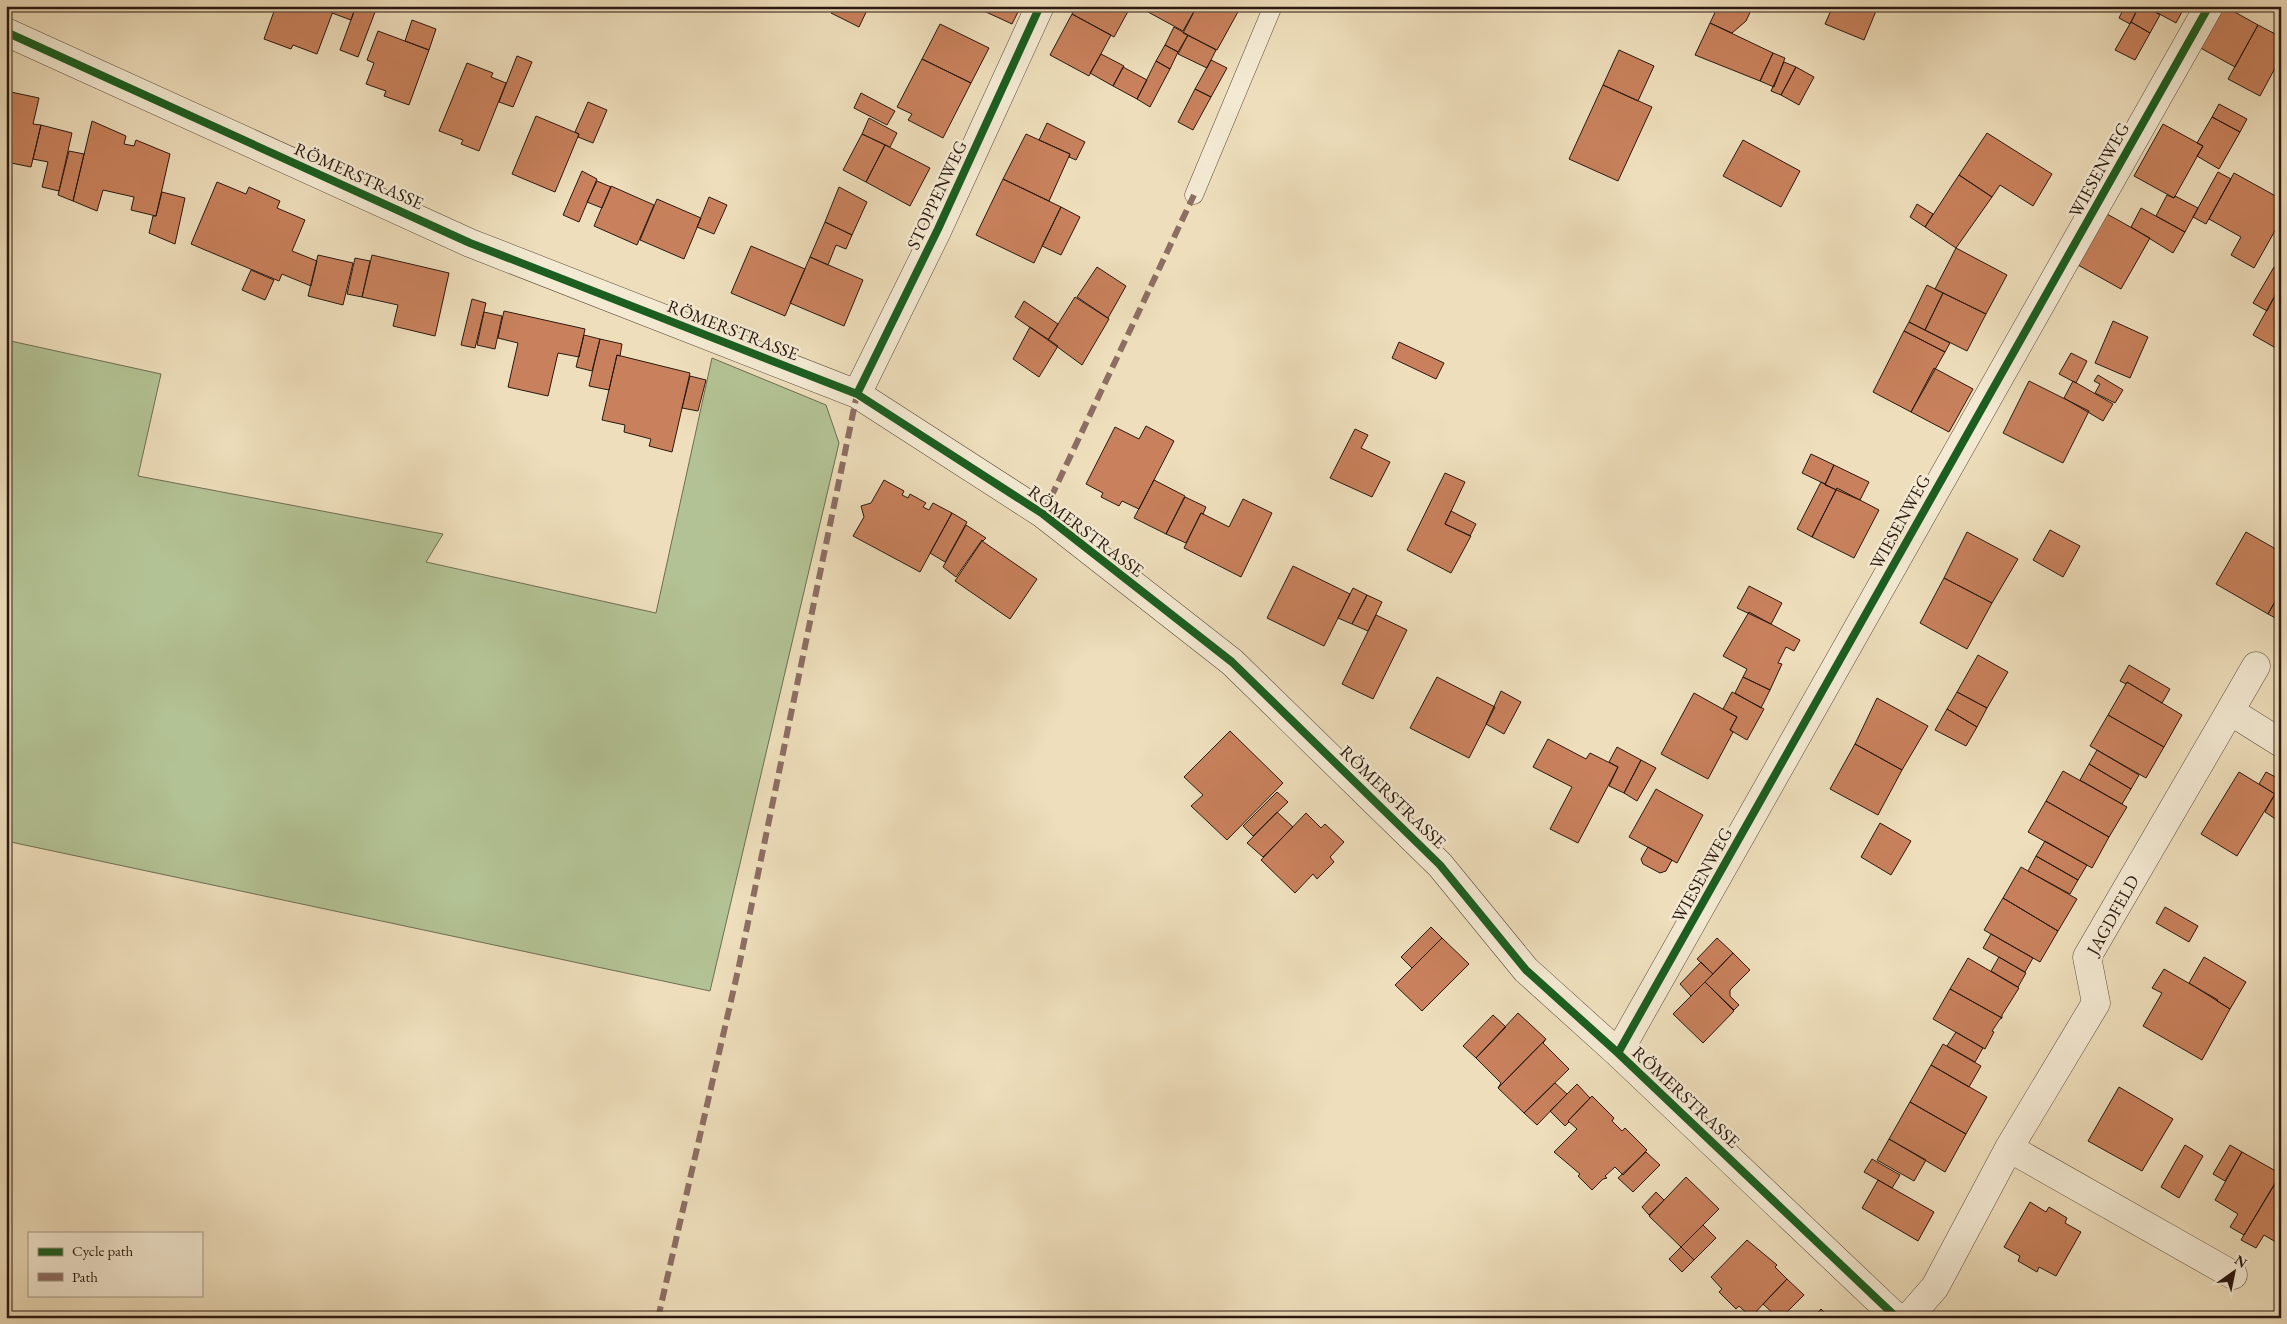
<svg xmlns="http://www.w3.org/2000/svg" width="2287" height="1324" font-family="'EB Garamond',serif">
  <rect width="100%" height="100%" fill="#eedebb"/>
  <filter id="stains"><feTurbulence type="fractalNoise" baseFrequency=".004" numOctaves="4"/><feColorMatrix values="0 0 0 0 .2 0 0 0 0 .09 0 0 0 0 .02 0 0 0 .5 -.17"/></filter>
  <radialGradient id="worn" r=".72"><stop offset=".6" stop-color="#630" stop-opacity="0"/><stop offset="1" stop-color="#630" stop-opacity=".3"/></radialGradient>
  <path fill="#b3c294" stroke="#6e6d52" d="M6,340l155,34 -23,102 305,58 -17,28 230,51 56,-255 114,47 13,38 -129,548 -704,-150z"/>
  <path fill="#c8815c" stroke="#2a1810" d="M276,6h59l-18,48 -24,-9 -2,4 -27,-10z
    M335,6h21l-5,14 -19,-7z
    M356,6l19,6 -17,45 -18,-7z
    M834,6h35l-10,21 -28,-14z
    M973,6h48l-9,18z
    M1076,6h55l-17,31 -42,-23z
    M1137,6h60l-14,25z
    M1197,6h36l6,4 -22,40 -34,-17z
    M1718,6h35l-7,15 -14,12 -22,-10z
    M1833,6h32l11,5 -12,29 -39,-16z
    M2125,6h14l-9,18 -11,-6z
    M2139,6h6l15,9 -10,18 -19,-11z
    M2145,6h40l-9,17z
    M2219,6h5l34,19 -23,42 -38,-21z
    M1072,14l39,21 -22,41 -39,-21z
    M412,20l24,9 -7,21 -24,-9z
    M2131,22l19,11 -15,27 -20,-10z
    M1710,23l63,30 -13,28 -65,-26z
    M940,24l49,24 -18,35 -49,-24z
    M2258,25l23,12v20l-21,39 -32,-17z
    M1174,27l14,8 -10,17 -13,-7z
    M378,31l51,19 -20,55 -25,-9 2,-5 -20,-7 8,-21 -7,-3z
    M1188,35l28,15 -9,18 -29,-14z
    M1165,45l13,7 -8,17 -14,-8z
    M1619,50l35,16 -16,35 -35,-16z
    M1773,53l12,5 -11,29 -14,-6z
    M1101,54l23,12 -11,20 -23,-13z
    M517,56l15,6 -19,45 -14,-5z
    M922,59l49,24 -28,55 -35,-18 4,-6 -15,-7z
    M1211,60l16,8 -16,29 -16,-8z
    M1156,61l14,8 -20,38 -13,-8z
    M1784,62l12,5 -15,28 -10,-4z
    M467,63l26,10 -2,4 15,6 -27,68 -18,-7 2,-4 -24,-9z
    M1123,67l24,13 -10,19 -24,-13z
    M1796,67l18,10 -15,28 -18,-10z
    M1603,85l49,22 -34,74 -49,-22z
    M1195,89l16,8 -18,33 -15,-8z
    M6,91l33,7 -6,26 8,1 -10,42 -25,-5z
    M861,93l34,18 -8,14 -33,-17z
    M588,102l19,8 -14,33 -15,-6 1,-3 -4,-2z
    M2219,104l28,15 -7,13 -28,-15z
    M536,116l43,18 -24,58 -43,-18z
    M2212,117l28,15 -21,37 -22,-13 6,-10 -6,-3z
    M869,118l28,15 -7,14 -28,-13z
    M92,121l34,15 -2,8 10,2 2,-6 34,14 -14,62 -25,-6 3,-13 -31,-7 -6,21 -24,-10z
    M1047,123l38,19 -9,18 -7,-3 1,-3 -31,-14z
    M2163,124l40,22 -29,52 -40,-22z
    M41,125l31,8 -13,58 -17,-4 6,-25 -15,-3z
    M1987,133l65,41 -19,32 -33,-21 -8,12 -33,-22z
    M862,134l23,11 -19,37 -23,-12z
    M1026,134l44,20 -21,47 -46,-22z
    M1743,140l57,31 -19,36 -58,-31z
    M885,145l45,23 -20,38 -44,-24z
    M69,151l15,3 -11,47 -15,-6z
    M582,171l15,8 -18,43 -16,-7z
    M2218,172l13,7 -25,45 -13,-7z
    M2234,173l47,26v21l-27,48 -23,-13 10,-18 -32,-18z
    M1959,175l33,22 -36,51 -31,-21z
    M1003,179l58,28 -27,56 -58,-28z
    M597,181l14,6 -9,21 -15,-6z
    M217,182l29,12 3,-7 31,14 -3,7 28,12 -13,31 25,10 -6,25 -29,-12 -3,7 -88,-37z
    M611,186l43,19 -17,40 -43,-19z
    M839,187l28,15 -15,33 -27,-13z
    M162,192l23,6 -10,46 -26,-11 4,-17h3z
    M2167,195l7,3 1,-2 23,12 -13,24 -29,-16z
    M709,197l18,8 -13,29 -17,-7z
    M657,199l44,19 -17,41 -44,-19z
    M1917,204l16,10 -8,13 -15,-10z
    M1061,207l19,10 -19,38 -19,-9z
    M2141,208l44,24 -12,21 -42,-26z
    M2107,214l43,24 -29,51 -43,-24z
    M825,222l27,13 -6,14 -10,-4 -8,20 -18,-8z
    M751,246l54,23 -20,47 -54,-23z
    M1956,248l51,27 -21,39 -51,-25z
    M318,255l35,8 -10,42 -35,-9z
    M372,255l77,18 -14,63 -42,-10 5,-21 -36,-8z
    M810,257l53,23 -19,46 -54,-23z
    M355,258l15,3 -8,36 -15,-3z
    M1097,267l29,19 -18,32 -31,-21z
    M2274,267l7,4v20l-3,-1 -11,21 -14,-8z
    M251,270l23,10 -9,20 -23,-10z
    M1927,285l16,8 -18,37 -16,-8z
    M2278,290l3,1v60l-28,-16z
    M1943,293l43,21 -19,37 -42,-21z
    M1075,297l34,22 -27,46 -34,-25z
    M472,299l14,4 -11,45 -14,-3z
    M1024,301l34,23 -10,16 -33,-23z
    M504,311l81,18 -6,28 -21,-4 -10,43 -40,-9 10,-44 -20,-5z
    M484,312l18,4 -7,33 -18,-4z
    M2113,321l35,16 -18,41 -35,-15z
    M1909,322l41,21 -5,9 -41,-21z
    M1030,327l28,19 -19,31 -26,-18z
    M1904,331l41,21 -34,60 -38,-20z
    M584,335l16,4 -8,32 -16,-4z
    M600,339l22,5 -2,12 -3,-1 -8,35 -20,-4z
    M1399,342l45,21 -8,16 -44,-21z
    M2071,353l16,8 -11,22 -17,-9z
    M617,355l73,18 -18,79 -23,-6 2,-7 -27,-7 1,-7 -23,-5z
    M1934,368l39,21 -24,43 -38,-20z
    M2098,375l25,15 -8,13 -20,-10 5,-9 -6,-3z
    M690,376l16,4 -8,31 -16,-3z
    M2029,381l60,30 -26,52 -60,-30z
    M2073,381l40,23 -10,17 -39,-23z
    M1146,426l28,15 -35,68 -17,-8 -3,5 -18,-9 2,-4 -17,-9 29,-57 24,12z
    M1355,429l13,6 -7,13 29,14 -18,35 -42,-19z
    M1811,454l23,11 -9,19 -23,-11z
    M1834,465l35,17 -9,18 -35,-15z
    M1445,473l20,9 -20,42 26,12 -20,37 -44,-23z
    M884,480l20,11 -2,4 6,3 2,-4 16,9 -3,4 6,3 4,-7 19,10 -32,59 -67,-36 11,-19 -3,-11 10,-3z
    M1154,480l31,16 -19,38 -32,-16z
    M1821,482l15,8 -24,47 -15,-8z
    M1837,488l42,22 -25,48 -42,-21z
    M1185,497l21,10 -3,7 -2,-1 -15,30 -20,-9z
    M1243,499l29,14 -31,64 -57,-29 17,-35 28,14z
    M1451,511l25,13 -6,12 -25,-12z
    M952,513l15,9 -22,40 -15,-9z
    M966,525l20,13 -3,3 -1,-1 -26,37 -13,-10z
    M2050,530l30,16 -17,31 -30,-17z
    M1967,532l51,27 -26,44 -48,-25z
    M2246,532l35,20v39l-13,23 -52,-30z
    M982,541l55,38 -27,40 -55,-38z
    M1293,566l57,28 -26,52 -57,-28z
    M1944,578l48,25 -25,46 -47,-26z
    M1749,586l33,17 -11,21 -34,-16z
    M1353,588l14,7 -15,29 -14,-6z
    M2281,591v30l-13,-7z
    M1367,595l15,7 -14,29 -16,-7z
    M1749,612l51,28 -6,11 -8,-4 -8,16 4,1 -12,26 -27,-13 4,-8 -24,-13z
    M1376,615l31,15 -34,69 -31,-15z
    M1978,655l30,17 -21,36 -30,-16z
    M2129,665l41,24 -8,14 -35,-21 -1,2 -6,-3z
    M1437,677l58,30 -26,51 -59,-30z
    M1743,677l27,13 -9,18 -26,-15z
    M2127,682l55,33 -18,32 -56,-32z
    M1501,691l20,11 -17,32 -18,-10z
    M1732,692l32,17 -17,31 -17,-10 7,-13 -14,-8z
    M1957,692l30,16 -10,19 -30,-18z
    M1694,693l43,24 -7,13 3,2 -25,47 -47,-25z
    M1877,698l51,28 -26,44 -47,-26z
    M1947,709l30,18 -11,19 -31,-16z
    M2108,715l56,32 -18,31 -56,-32z
    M1230,731l53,52 -56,57 -36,-34 12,-11 -19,-18z
    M1548,739l38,20 4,-6 28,14 -40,76 -28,-14 22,-42 -39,-20z
    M1855,744l47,26 -24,45 -48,-26z
    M1617,747l24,13 -17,33 -15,-7 9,-19 -9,-5z
    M2097,750l42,25 -8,14 -42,-25z
    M1641,760l15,8 -19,33 -13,-8z
    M2089,764l42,25 -9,15 -42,-24z
    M2063,771l64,36 -18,30 -63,-36z
    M2239,772l36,22 -38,62 -36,-22z
    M2266,772l15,8v34l-4,6 -12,-8 10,-18 -16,-10z
    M1656,789l47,26 -26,48 -48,-26z
    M1277,792l11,10 -35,34 -10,-10z
    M2046,801l63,36 -17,31 -64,-36z
    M1277,812l16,15 -30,30 -16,-14z
    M1306,813l15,15 4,-4 19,18 -14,15 4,5 -17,17 -4,-5 -18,19 -34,-33z
    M1880,823l31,18 -20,34 -30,-18z
    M2045,841l42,24 -9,15 -42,-24z
    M1648,847l24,13 -6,11 -6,2 -17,-9 -2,-5z
    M2036,856l42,24 -8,14 -42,-23z
    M2021,867l56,32 -19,32 -55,-33z
    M2003,898l55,33 -18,31 -56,-32z
    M2165,907l33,19 -9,16 -33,-19z
    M1431,927l11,11 -30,30 -11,-11z
    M1991,934l42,24 -8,14 -42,-24z
    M1442,938l27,26 -47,47 -27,-26z
    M1717,938l16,15 -20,21 -16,-15z
    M1733,953l17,17 -20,20v6l9,9 -5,5 -29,-28z
    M1999,957l27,16 -8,14 -27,-16z
    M2204,957l42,25 -16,27 -41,-26z
    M1968,958l51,30 -17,27v3l-52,-29z
    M1701,962l12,12 -22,22 -11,-12z
    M2164,969l54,31 -1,1 13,8 -28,51 -59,-34 19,-33 -10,-5z
    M1705,982l29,29 -31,32 -30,-29z
    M1950,989l52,29 -2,1 -8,12 2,1 -9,17 -52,-30z
    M1518,1013l28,26 -48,49 3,-5 -25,-25z
    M1493,1015l13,12 -30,31 -13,-12z
    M1956,1032l27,16 -8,14 -28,-16z
    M1546,1039l-3,4 26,26 -45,44 -26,-25z
    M1943,1044l38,22 -12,21 -38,-22z
    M1931,1065l56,32 -21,37 -56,-32z
    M1555,1083l12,11 -30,31 -13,-12z
    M1577,1084l13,14 -22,23 1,1 -4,4 -15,-15z
    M2119,1087l54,32 -31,52 -54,-30z
    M1592,1096l22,22 -2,3 10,10 3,-3 22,22 -24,25 -8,-8 -10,9 2,2 -4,1 -11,11 -14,-14 2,-2 -26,-22 23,-23 -9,-8z
    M1910,1102l56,32 -21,38 -56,-33z
    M1889,1139l37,21 -12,21 -37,-21z
    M2185,1145l18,11 -24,42 -18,-11z
    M2230,1145l12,7 -17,29 -12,-7z
    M1646,1152l14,13 -27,27 -15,-14z
    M2242,1152l39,22 -37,61 -14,-8 8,-13 -23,-14z
    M1872,1159l28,16 -8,13 -28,-16z
    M1686,1177l33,32 -38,38 -32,-31z
    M2278,1178l3,2v65l-17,-10 -8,13 -15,-8z
    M1878,1180l56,32 -16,29 -56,-33z
    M1656,1192l8,8 -15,15 -7,-8z
    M2030,1202l16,10 3,-5 18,11 -2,5 16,9 -25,44 -17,-9 -2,5 -19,-11 2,-5 -16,-9z
    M1703,1225l13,13 -22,22 -13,-13z
    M1747,1240l30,25 -2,2 12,12 -36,38 -12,-11 -3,3 -17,-17 3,-3 -11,-12z
    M1681,1247l13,13 -12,12 -13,-13z
    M1787,1279l17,16 -23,23h-3l-15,-14z
    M1821,1309l9,9h-18z"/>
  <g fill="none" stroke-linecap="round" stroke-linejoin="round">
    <g stroke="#5b4a3b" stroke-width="19">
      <path id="lane" d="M1194,195l79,-189"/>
    </g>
    <g stroke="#5b4a3b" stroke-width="29">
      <path id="street" d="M6,32l464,211 387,151 186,120 189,148 208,203 86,105 92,83 279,265
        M857,394l81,-165 102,-223
        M2230,711l26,-45
        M1618,1053l591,-1047
        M2009,1148l224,127
        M1908,1318l27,-31 74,-139 87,-145 -9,-46 143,-246 51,32"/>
    </g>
    <use href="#lane" stroke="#f4ead3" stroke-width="18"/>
    <use href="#street" stroke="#f4ead3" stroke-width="28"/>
    <path stroke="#8d6e63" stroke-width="6" stroke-dasharray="12 6" stroke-linecap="butt" d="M1043,514l151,-319
      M658,1318l81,-352 118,-572"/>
    <g stroke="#f4ead3" stroke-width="11">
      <path id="cycleway" d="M6,32l464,211 387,151 186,120 189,148 208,203 86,105 92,83 279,265
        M857,394l81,-165 102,-223
        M1618,1053l591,-1047"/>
    </g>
    <use href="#cycleway" stroke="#1b5e20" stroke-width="8"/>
  </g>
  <g text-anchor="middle" stroke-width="5" stroke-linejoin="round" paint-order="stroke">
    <g font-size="18" fill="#2a1810" stroke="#f4ead3">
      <text transform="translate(2099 170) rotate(-61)" y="6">WIESENWEG</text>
      <text transform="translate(359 176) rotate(24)" y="6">RÖMERSTRASSE</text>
      <text transform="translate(937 195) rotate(-65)" y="6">STOPPENWEG</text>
      <text transform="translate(733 330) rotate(21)" y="6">RÖMERSTRASSE</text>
      <text transform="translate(1900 522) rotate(-61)" y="6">WIESENWEG</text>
      <text transform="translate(1086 531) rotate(37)" y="6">RÖMERSTRASSE</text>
      <text transform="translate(1393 797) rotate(44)" y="6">RÖMERSTRASSE</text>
      <text transform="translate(1702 875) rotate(-61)" y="6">WIESENWEG</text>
      <text transform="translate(2113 915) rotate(-61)" y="6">JAGDFELD</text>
      <text transform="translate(1686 1097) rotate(43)" y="6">RÖMERSTRASSE</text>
    </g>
  </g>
  <rect width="2287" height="1324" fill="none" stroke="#eedebb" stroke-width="25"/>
  <rect x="8" y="8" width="2272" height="1309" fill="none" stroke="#2a1810" stroke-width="2.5"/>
  <rect x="12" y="12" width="2262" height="1299" fill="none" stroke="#2a1810"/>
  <rect x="28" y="1232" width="175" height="65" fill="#f4ead3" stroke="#a39685"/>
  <rect x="38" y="1248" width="25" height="8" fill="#1b5e20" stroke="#a39685"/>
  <text x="72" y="1256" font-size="15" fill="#2a1810">Cycle path</text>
  <rect x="38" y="1273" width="25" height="8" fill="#8d6e63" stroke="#a39685"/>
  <text x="72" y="1282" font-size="15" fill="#2a1810">Path</text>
  <g transform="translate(2234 1272) rotate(33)" stroke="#f4ead3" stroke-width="4" paint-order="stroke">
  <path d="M0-4L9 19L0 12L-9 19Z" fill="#2a1810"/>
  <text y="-8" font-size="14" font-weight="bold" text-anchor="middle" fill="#2a1810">N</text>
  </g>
  <rect width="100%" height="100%" filter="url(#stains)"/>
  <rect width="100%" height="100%" fill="url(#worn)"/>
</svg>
